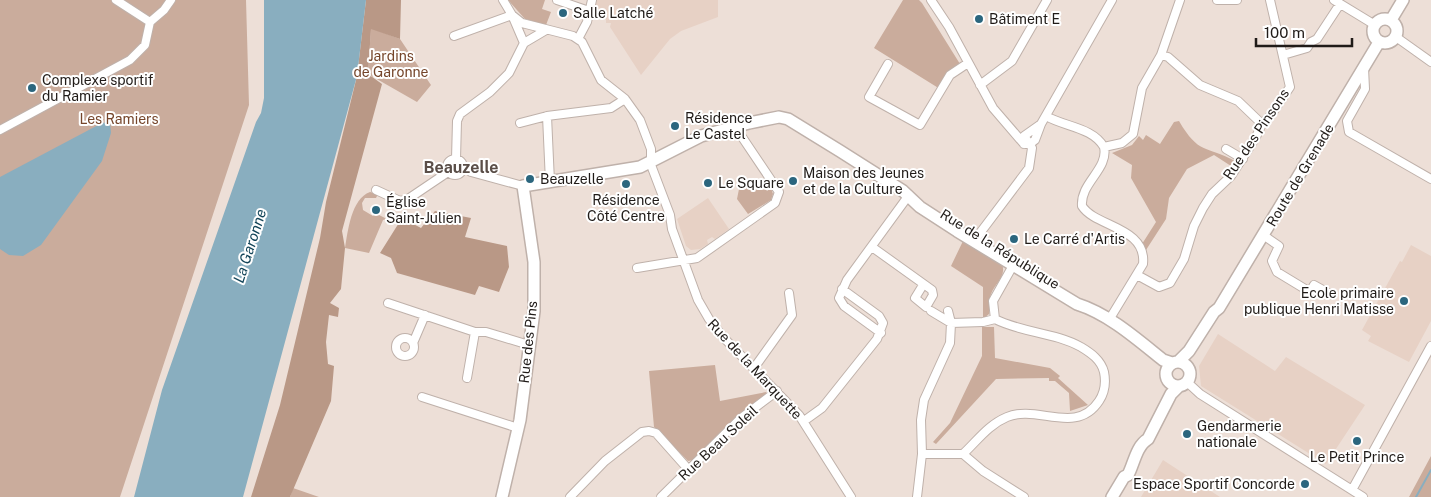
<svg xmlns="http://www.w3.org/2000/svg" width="1431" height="497" font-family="'Public Sans',sans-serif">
  <rect width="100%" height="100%" fill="#eddfd7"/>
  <path fill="#e7d1c5" d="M597,0h121v17l-37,14 -11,8 -29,36 -31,-48 1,-4h-5v-6l-13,-2z
    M708,198l21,31 -14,10 -3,-2 -5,3 1,4 -8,5 -9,1 -5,-4 -9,-27z
    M1411,245l20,11v65l-22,41 -41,-21 3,-5 -9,-6 38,-69 2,1z
    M1218,334l57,37 11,-14 79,48 -39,59 -125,-78 -2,-20z
    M1163,460l57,37h-79z"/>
  <path fill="#caac9c" d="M0,0h246l3,105 -129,392h-120z
    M508,0h37l-3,9 9,3 -5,13 -21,-6z
    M903,0h16l3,3 38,61 -20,25 -66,-41z
    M371,28l29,11 31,46 -14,17 -49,-28z
    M1179,121c20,34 26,24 56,40l-4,5 -17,-11 -27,14 -18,29 -3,21 -20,31 -4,-6 14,-22 -25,-44 1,-13 -20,-12 20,-8 7,-9 4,4 3,-5 14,9 14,-22z
    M754,180l7,3 6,8 4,-3 2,6 -2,6 -23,14 -11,-15 2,-10z
    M370,192l8,2 -2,4h-11l-3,5 1,7 10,6 2,-3 12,6 -4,1 -14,33 -24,-5c3,-17 6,-49 25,-56z
    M963,241l38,21c8,15 -9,22 -11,36 -1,5 0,11 -1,16l-6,5v-32l-32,-21z
    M982,327h12l1,31 55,10 10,8 -2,2 30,27 -18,6 -1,-18 -14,-12h-6v-3l-53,1 -60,65 -3,-2 17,-19 32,-67z
    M715,365l5,36 46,-9v3l-72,65 -6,1 -34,-34 -5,-56z
    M1431,456v41h-22z
    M293,488l26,9h-29z"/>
  <path fill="#b99886" d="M366,0h35l-1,39 -29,-10 -3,45 14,10 -40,147 3,17 -4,41 -11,14 9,5 -1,9 -9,-2 -3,27 2,22 6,2 -3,35 -41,96h-39l29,-92 40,-167 6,-36 31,-126z
    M435,211l36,7 -6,19 42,9 2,21 -10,25 -20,-6 -4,9 -78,-22 -6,-15 -11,-5 22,-35 19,10z"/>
  <path fill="#89aebf" d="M264,0h102l-9,76 -114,421h-109l28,-107 94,-268 5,-9 3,-15z
    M110,122l1,11 -9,28 -61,84 -18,11 -14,-1 -9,-6v-72l102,-54z"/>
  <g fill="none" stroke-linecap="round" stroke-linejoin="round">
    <path stroke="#89aebf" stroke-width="2" d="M1416,497l15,-27"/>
    <g stroke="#bfb1aa" stroke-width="10">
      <path id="street" d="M116,0l34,22
        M503,0l9,15 10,8 51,13 9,6 19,38 24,19 15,21 11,29v16l19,50 2,14 26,71 11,19 15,19 75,77 52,82
        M557,0l32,11
        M931,0l18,27 44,81 31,36
        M1217,0h20
        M1334,0l41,25
        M512,15l12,28
        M150,22l14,-12 7,-10
        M454,36l58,-21
        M1396,37l35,25
        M578,39l9,-17 5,-22
        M1161,55l7,2 32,28 38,16 24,23
        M1283,55l24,-7 4,-6 6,-3 23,-35
        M888,64l-19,33 51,28 30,-50 18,-12
        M1364,68l1,21 -18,32 2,11 82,47
        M980,85l32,-24 35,-61
        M547,116l3,66
        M1046,116c19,11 46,11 58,31l18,-4 11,-9 9,-46 19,-33 19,-55
        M520,123l27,-7 64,-8 14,-9
        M0,130l130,-70 15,-15 5,-23
        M1024,136l17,-12
        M1024,144h6l5,-4 6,-16 71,-124
        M1104,147c5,22 -24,36 -22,59 13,21 65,21 61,58l-34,56
        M1226,149l17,10
        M447 167a8 8 0 1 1 16 0a8 8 0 1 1-16 0Z
        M456,159l1,-38 3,-7 30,-22 19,-19 15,-30 22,-13
        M463,166l8,6 52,14
        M376,190l24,11 8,-2 40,-27
        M1263,235l16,11 -7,15 5,11 33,20 4,-7 18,10
        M974,241l55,-73 3,-20 -5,-8
        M872,247l60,43 1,5 -7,12 -11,-9 8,-13
        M637,268l60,-10 78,-55 4,-11 -39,-58 -2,-8
        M1137,275l22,12 11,-4 14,-24 10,-33 9,-18 9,-14 19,-18 25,-39 6,-13 9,-9 19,-28 -20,-87
        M388,303l87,29h11l43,13
        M931,311l20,12 -3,-12
        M995,319l-2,-18 22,-39
        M881,333l-37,-27 -5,-8 8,-18 62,-85
        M396 347a9 9 0 1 1 18 0a9 9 0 1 1-18 0Z
        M413,343l12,-28
        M754,368l38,-53 -3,-22
        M467,378l8,-46
        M1187,382l13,12 163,103
        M422,397l96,31
        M804,421l18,-13 55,-69 6,-16 -4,-7 -37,-27
        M922,454h41c15,-14 25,-29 44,-37 30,-13 69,19 92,-16 6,-9 7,-19 5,-29 -3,-12 -13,-19 -23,-25 -27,-15 -59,-14 -86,-28
        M963,454l20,17 41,26
        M1352,490l79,-144
        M570,497l35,-36 37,-29 7,-1 7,2 32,36
        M661,497l79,-78 37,-28
        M917,497l5,-43 -1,-34 3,-20 26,-57 1,-20 32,-1 12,-3"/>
    </g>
    <g stroke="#bfb1aa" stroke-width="14">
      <path id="secondary" d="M1373 31a12 12 0 1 1 24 0a12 12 0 1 1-24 0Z
        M1391,20l12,-20
        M1179,361l10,-10 25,-39 5,-4 160,-266
        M1166 374a12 12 0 1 1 24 0a12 12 0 1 1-24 0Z
        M502,497l18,-77 14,-109v-49l-11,-76 117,-19 61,-31 48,-13 30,-6 9,2 52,32 63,40 17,16 37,24 120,73c32,10 61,36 86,56l9,3
        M1112,497l12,-20 4,-2c6,-11 8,-29 20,-36l23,-45 8,-8"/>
    </g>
    <use href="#street" stroke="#fff" stroke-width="8"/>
    <use href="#secondary" stroke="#fff" stroke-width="11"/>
  </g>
  <g fill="#2b667e" stroke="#fff" stroke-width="2">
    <circle cx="563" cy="13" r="5"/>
    <circle cx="979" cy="19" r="5"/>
    <circle cx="32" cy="88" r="5"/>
    <circle cx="675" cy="126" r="5"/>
    <circle cx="530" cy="179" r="5"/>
    <circle cx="793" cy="181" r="5"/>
    <circle cx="708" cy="183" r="5"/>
    <circle cx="626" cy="184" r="5"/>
    <circle cx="376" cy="210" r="5"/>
    <circle cx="1014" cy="239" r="5"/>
    <circle cx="1404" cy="301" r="5"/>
    <circle cx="1187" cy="434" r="5"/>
    <circle cx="1357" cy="441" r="5"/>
    <circle cx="1305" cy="484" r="5"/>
  </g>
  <g text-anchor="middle" stroke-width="4" stroke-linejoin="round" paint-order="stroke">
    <g font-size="14" fill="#201b18" stroke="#fff" text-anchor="start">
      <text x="573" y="18">Salle Latché</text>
      <text x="989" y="24">Bâtiment E</text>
      <text x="42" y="85">Complexe sportif<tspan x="42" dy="16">du Ramier</tspan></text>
      <text x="685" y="123">Résidence<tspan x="685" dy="16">Le Castel</tspan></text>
      <text x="803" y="178">Maison des Jeunes<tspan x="803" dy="16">et de la Culture</tspan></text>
      <text x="540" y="184">Beauzelle</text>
      <text x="718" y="188">Le Square</text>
      <text x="626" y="205" text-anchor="middle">Résidence<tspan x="626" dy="16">Côté Centre</tspan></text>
      <text x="386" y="207">Église<tspan x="386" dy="16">Saint-Julien</tspan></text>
      <text x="1024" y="244">Le Carré d'Artis</text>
      <text x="1394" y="298" text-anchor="end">Ecole primaire<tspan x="1394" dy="16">publique Henri Matisse</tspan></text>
      <text x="1197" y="431">Gendarmerie<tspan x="1197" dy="16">nationale</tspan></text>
      <text x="1357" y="462" text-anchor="middle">Le Petit Prince</text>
      <text x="1295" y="489" text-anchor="end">Espace Sportif Concorde</text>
    </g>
    <g font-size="14" fill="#75452a" stroke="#fff">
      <text x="391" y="61">Jardins<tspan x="391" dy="16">de Garonne</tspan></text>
      <text x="119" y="124">Les Ramiers</text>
    </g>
    <g font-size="14" fill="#201b18" stroke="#fff">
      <text transform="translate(1256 134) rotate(-56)" y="5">Rue des Pinsons</text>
      <text transform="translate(1300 175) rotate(-59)" y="5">Route de Grenade</text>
      <text transform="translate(1000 249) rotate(32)" y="5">Rue de la République</text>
      <text transform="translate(528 342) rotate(-84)" y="5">Rue des Pins</text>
      <text transform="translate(755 369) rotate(47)" y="5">Rue de la Marquette</text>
      <text transform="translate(718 443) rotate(-43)" y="5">Rue Beau Soleil</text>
    </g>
    <g font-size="15" font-style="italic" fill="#134559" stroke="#fff">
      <text transform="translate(250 246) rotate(-72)" y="5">La Garonne</text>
    </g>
    <g font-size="16" font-weight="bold" fill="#5a4e48" stroke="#fff">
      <text x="461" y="173">Beauzelle</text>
    </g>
  </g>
  <path d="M1256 38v8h96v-8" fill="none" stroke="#201b18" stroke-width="2.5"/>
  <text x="1264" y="38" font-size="15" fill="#201b18" stroke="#ffffff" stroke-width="4" paint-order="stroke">100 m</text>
</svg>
